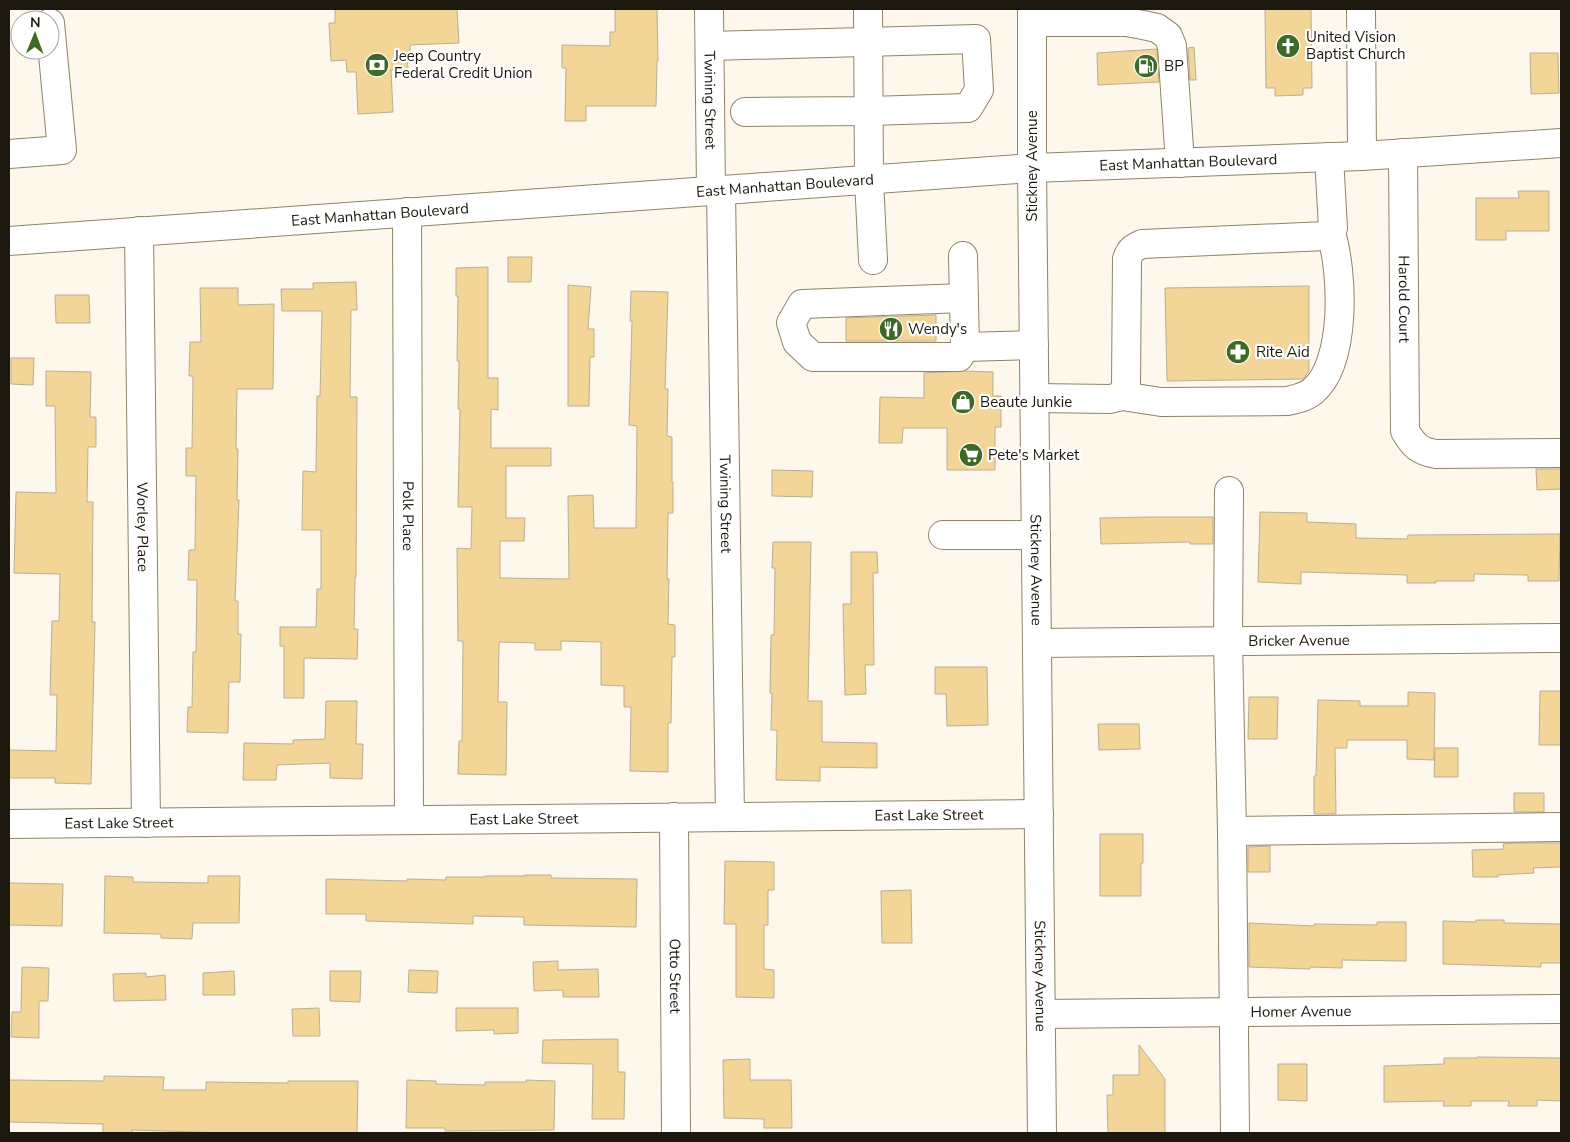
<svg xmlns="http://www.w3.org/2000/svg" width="1570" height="1142" font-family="'Nunito Sans',sans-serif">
  <rect width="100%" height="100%" fill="#fef8ec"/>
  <path fill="#f2d597" stroke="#bbae91" d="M335,9h122l2,34 -49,2v8h-3l1,17h-17l2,42 -35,2 -2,-42h-9l-1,-12 -15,1 -2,-38h6z
    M615,9h42l1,52h-1l-1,45h-70v15h-21l1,-53h-4v-23l48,1v-14h5z
    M1265,9h46l1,79h-9v7l-28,1v-8h-9z
    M1194,47l2,33h-6l-2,-32z
    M1157,49l2,33 -61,3 -1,-32z
    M1530,53h28l1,40 -28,1z
    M1518,191h31v40h-43v9h-30v-42h43z
    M508,257h24l-1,25h-23z
    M488,267v111h10v32l-7,-1v39h60v18h-45v52h19l-1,23h-24v37l69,1 -1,-83 25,-1 1,33h42l1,-102 -8,-1 3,-104h-2l1,-30 37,1 -3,97h3l-1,47 5,1v45h1v31h-5l-1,66h2l-1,45 7,1v32h-3l-1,66h-3v49l-38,-1 1,-64h-7v-21l-23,-1v-43l-40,-1v9h-26v-7l-36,-1 -1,60h9l-1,73 -48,-1 1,-33h3l1,-100h-5l-1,-93 14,1 1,-42h-14l2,-98h-2l1,-48h-2l1,-65h-2v-28z
    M356,282l1,28h-6l-1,87h7l-1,180h-1l-1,52h4l-1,30 -53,-1v40h-20v-52h-4v-19h36l1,-38h4v-59h-19l1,-59 13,1 1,-76h3l2,-85h-40l-1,-22h32v-6z
    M568,285l23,2 -3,42h6v28h-4l-1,49h-21z
    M1309,286v85l-6,8 -136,2 -2,-93z
    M200,288h38v17l36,-1 -1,85h-36l-1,60h2l-1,51h2l-4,101h3v33h3l-1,48h-11l-1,51 -41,-1 1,-25h4l1,-55h3l1,-72h-9l1,-30h6l1,-74h-10v-28h6l1,-72h-4l1,-34h11z
    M55,295h34l1,28h-34z
    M936,315v26h-90v-23z
    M11,358h23l-1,27 -22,-1z
    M46,371l45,1 -1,45h6v30h-8l-1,55h6l-1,120h3l-4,162 -36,-1v-5h-46v-28l47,1 1,-56h-7l2,-74h7l1,-47 -46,-1 2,-81 40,1 -1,-87h-9z
    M964,371l29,1v24h8v31h-6v43h-48v-42h-44l-1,15h-23l1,-46 44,1v-25z
    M1536,469h25v20l-24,1z
    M772,470l41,1 -1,26 -40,-1z
    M1260,512l47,1v9l49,2v14l51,1 1,-4 152,-1 -1,47h-31v-6l-54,-1v7h-38v2h-29v-8l-106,-3v12l-43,-2z
    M1151,517h62v27h-23v-2l-89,2 -1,-26z
    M773,542h38l-3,159h14v41l55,1v25l-57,-1v14l-44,-1 1,-50h-6l1,-37h-2l1,-58h3l1,-67h-3z
    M851,552h26l1,21h-5l1,92h-9l1,29 -21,1 -2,-91h8z
    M935,667h52l1,58 -41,1 -1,-32h-11z
    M1540,691h21v54h-22z
    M1408,692l27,1 -1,67 -27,-1v-19h-60v8h-12l1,66h-22v-38h2l2,-76 42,1v5h48z
    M1249,697h29l-1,42h-29z
    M326,701h31l-1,43h7l-1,35 -32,-1v-15l-53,2 -1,15h-33l1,-37 49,1v-4l32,-1z
    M1098,724h41l1,25 -41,1z
    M1435,748h23v29h-24z
    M1514,793h30v19h-30z
    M1100,834h43v29h-2v33h-41z
    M1515,843h46v24l-28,1 1,5 -36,2v2h-25l-1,-27 32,-1 -1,-5z
    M1270,846v26h-22v-25z
    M725,861l49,1v28h-6v35h-4v44l10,1v28l-38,-1v-73h-12z
    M525,875h26v3l86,1 -1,48 -112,-2v-8l-51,-1v8l-107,-3v-7h-40v-35l81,2v-2l39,1v-3h39v-1h40z
    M105,876l28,1v5l75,1v-7h32l-1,47h-46l-1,16 -31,-1v-4l-57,-1z
    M9,883l54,1 -1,42 -53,-1z
    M911,890l1,53h-30l-1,-52z
    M1476,920h28v3l57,1v39h-20v4l-98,-3v-43l33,1z
    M1377,922h29v39l-64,-1v8l-32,-1v2l-61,-2v-44l65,3v-2l63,1z
    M558,961v9l40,-1 1,28h-36v-7l-29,1 -1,-29z
    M22,967l27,1 -1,33h-9v37l-28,-1 1,-25h9z
    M409,970l29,1 -1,22 -29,-1z
    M234,971l1,24h-32v-22z
    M330,971h31l-1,31 -30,-1z
    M146,973v4l19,-2 1,25 -52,1 -1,-27z
    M319,1008l1,28h-27l-1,-27z
    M456,1008h62v25l-24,1v-4l-38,1z
    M618,1039v33h7l-1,47h-32l1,-55 -51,-1 1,-23z
    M1139,1045l26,34v54h-57l-1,-38h6v-20h26z
    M1477,1057l84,1v43l-24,-1v6h-29l1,-5h-38v5h-28l1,-5 -60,1v-36l60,-2v-6h33z
    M750,1059v21h41l1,48h-28v-9l-40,-1 -1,-58z
    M1278,1064h29v37l-29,-1z
    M104,1076l60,1 -1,13h43v-8l82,1v-2h70l-1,52h-130l-95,-3v3h-29v-9l-94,-2v-42l95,1z
    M407,1080l29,1v3l49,1v-3h41v-2l29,1 -1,49 -109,1v-3h-39z"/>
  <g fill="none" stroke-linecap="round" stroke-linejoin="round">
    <g stroke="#908368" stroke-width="30">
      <g id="minor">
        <path id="s1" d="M709,9l2,182"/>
        <path d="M868,9l1,171 4,80"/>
        <path d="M1361,9l1,147"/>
        <path d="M1032,22h94l17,3 14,3 11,8 4,10 8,117"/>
        <path d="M710,46l266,-7 3,51 -11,18 -99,3 -124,1"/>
        <path id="s2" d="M1403,153l2,278c9,15 14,20 31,23l125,-1"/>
        <path d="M9,154l53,-4 -12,-127"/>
        <path id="s3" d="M1032,168l10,965"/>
        <path id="s4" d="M721,190l9,627"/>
        <path id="s5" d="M407,212l2,608"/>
        <path id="s6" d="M139,231l7,592"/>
        <path d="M963,256l2,91 69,-2"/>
        <path d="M964,298l-162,6 -11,19 6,19 16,15h146l6,-10"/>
        <path d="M1122,396l39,6 127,-1c8,-2 18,-4 25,-10 34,-29 30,-119 18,-158"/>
        <path d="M1035,398l75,1 12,-3 4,-11 1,-126c3,-9 6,-11 15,-15l184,-8 5,-3 2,-5 -4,-71"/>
        <path d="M1229,491l-1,150 4,190 3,302"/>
        <path d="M943,535h93"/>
        <path id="s7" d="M1037,643l524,-5"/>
        <path id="s8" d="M674,817l2,316"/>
        <path id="s9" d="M9,824l1030,-10"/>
        <path d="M1232,831l329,-4"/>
        <path id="s10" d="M1041,1014l520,-5"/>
      </g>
    </g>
    <g stroke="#908368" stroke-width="30">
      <g id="major">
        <path d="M1032,9v159"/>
        <path id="s11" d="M9,241l1023,-73 330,-12 199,-13"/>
      </g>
    </g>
    <use href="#minor" stroke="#fff" stroke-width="28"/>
    <use href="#major" stroke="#fff" stroke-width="28"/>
  </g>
  <defs>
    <g id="church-disc" transform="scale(1.25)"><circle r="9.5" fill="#3f6926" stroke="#fff"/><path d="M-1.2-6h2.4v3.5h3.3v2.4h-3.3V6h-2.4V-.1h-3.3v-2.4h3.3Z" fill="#fff"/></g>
    <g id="bank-disc" transform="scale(1.25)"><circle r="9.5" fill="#3f6926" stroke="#fff"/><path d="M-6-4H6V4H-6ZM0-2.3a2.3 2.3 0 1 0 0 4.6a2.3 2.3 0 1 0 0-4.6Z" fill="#fff"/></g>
    <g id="fuel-disc" transform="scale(1.25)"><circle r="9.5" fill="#3f6926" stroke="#fff"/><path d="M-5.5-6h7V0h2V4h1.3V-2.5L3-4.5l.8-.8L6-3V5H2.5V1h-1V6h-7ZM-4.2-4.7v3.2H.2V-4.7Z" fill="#fff"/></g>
    <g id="restaurant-disc" transform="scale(1.25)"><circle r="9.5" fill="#3f6926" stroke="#fff"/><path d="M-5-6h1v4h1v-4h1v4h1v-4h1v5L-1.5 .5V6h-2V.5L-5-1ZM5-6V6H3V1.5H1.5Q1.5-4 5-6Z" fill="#fff"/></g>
    <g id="pharmacy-disc" transform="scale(1.25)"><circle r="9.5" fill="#3f6926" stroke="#fff"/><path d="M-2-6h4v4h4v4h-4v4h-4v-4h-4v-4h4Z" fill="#fff"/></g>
    <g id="shop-disc" transform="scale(1.25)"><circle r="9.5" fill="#3f6926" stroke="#fff"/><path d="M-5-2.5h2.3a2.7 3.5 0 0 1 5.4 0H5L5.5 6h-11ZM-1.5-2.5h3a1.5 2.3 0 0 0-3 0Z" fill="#fff"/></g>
    <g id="supermarket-disc" transform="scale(1.25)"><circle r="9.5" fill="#3f6926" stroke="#fff"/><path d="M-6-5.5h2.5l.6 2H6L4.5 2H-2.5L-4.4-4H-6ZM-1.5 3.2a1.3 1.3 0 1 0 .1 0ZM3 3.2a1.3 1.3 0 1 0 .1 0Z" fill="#fff"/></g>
  </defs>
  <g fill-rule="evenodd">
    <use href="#church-disc" x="1288" y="46"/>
    <use href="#bank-disc" x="377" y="65"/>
    <use href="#fuel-disc" x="1146" y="66"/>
    <use href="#restaurant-disc" x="891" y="329"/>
    <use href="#pharmacy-disc" x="1238" y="352"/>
    <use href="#shop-disc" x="963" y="402"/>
    <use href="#supermarket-disc" x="971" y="455"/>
  </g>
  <g text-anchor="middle" stroke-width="4.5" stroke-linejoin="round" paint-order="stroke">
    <g font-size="15" fill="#1d180d" stroke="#fff" text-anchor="start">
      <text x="1306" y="42">United Vision<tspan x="1306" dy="17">Baptist Church</tspan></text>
      <text x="394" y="61">Jeep Country<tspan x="394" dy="17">Federal Credit Union</tspan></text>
      <text x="1164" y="71">BP</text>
      <text x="908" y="334">Wendy's</text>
      <text x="1256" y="357">Rite Aid</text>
      <text x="980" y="407">Beaute Junkie</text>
      <text x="988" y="460">Pete's Market</text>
    </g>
    <g font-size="15" fill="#1d180d" stroke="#fff">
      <text dy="5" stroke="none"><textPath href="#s1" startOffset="91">Twining Street</textPath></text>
      <text dy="5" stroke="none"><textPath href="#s11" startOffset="1182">East Manhattan Boulevard</textPath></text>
      <text transform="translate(1032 166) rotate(-90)" y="5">Stickney Avenue</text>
      <text dy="5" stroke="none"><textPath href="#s11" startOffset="778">East Manhattan Boulevard</textPath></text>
      <text dy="5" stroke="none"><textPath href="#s11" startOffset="372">East Manhattan Boulevard</textPath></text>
      <text dy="5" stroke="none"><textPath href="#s2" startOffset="146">Harold Court</textPath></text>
      <text dy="5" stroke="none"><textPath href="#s4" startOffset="314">Twining Street</textPath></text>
      <text dy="5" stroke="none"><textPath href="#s5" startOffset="304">Polk Place</textPath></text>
      <text dy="5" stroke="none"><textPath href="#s6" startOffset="296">Worley Place</textPath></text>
      <text dy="5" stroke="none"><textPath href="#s3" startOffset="402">Stickney Avenue</textPath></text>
      <text dy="5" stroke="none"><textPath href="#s7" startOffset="262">Bricker Avenue</textPath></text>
      <text dy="5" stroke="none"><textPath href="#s9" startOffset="920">East Lake Street</textPath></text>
      <text dy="5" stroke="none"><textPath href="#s9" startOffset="515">East Lake Street</textPath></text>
      <text dy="5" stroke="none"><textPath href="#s9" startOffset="110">East Lake Street</textPath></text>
      <text dy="5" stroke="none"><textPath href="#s8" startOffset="159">Otto Street</textPath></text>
      <text dy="5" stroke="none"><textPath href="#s3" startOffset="808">Stickney Avenue</textPath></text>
      <text dy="5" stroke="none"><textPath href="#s10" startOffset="260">Homer Avenue</textPath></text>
    </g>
  </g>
  <rect width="1570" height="1142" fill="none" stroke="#1d180d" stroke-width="20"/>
  <g transform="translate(35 35) rotate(1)"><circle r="24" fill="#ffffff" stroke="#a5a39e"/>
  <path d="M0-4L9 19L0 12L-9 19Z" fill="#3f6926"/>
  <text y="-8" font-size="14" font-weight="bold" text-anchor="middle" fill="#1d180d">N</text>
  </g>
</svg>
